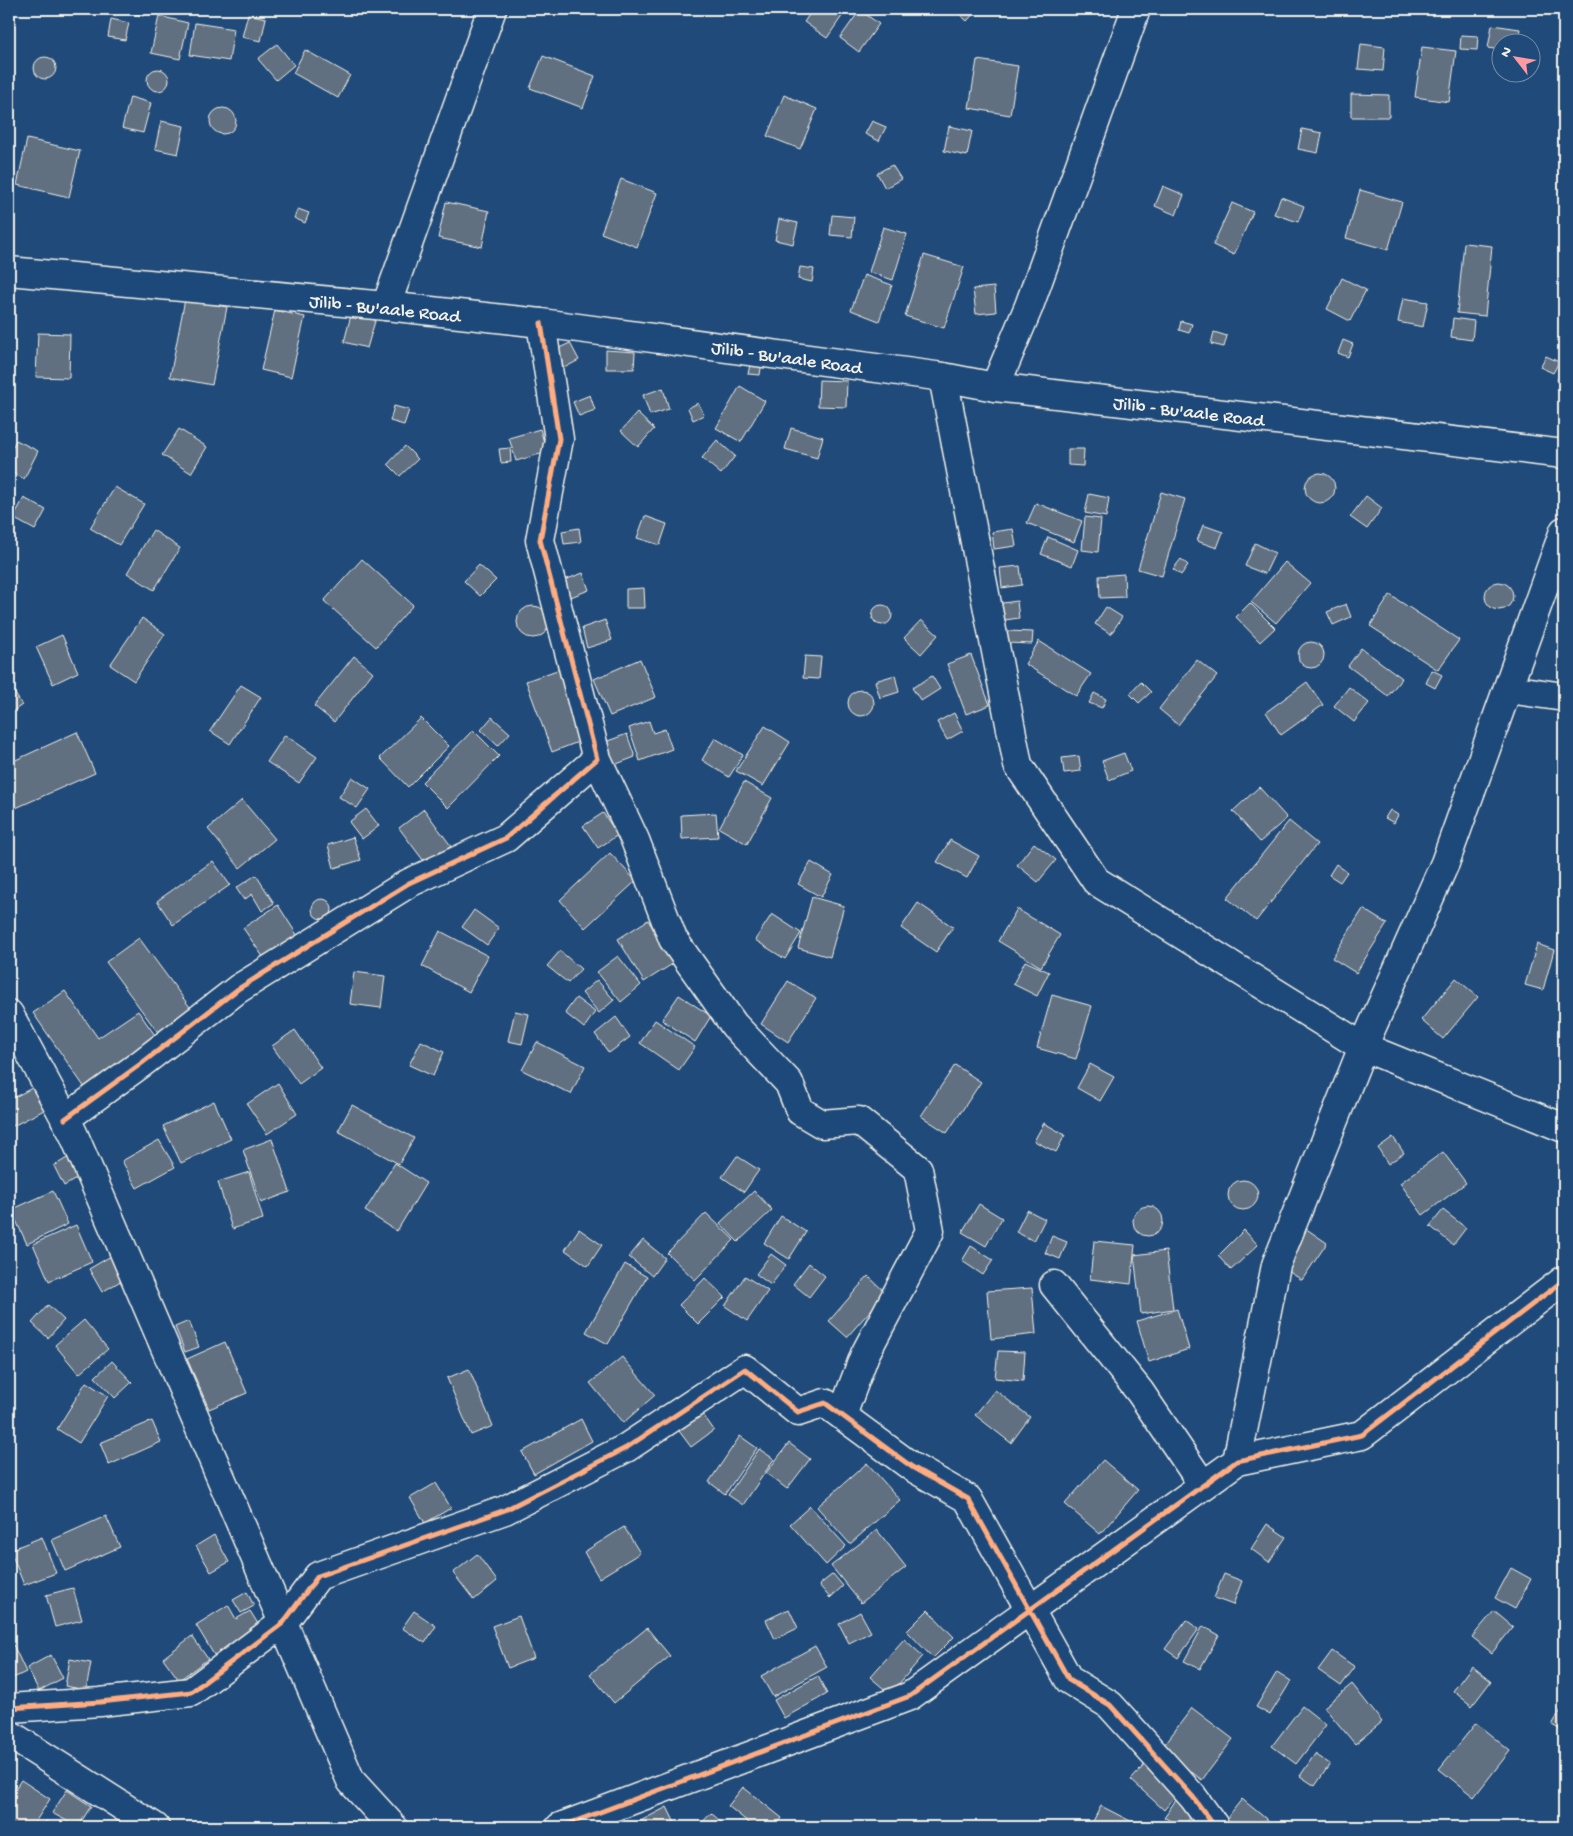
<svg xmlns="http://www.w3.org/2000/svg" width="1573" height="1836" font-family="'Gochi Hand',sans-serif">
  <rect width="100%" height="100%" fill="#1f4a7a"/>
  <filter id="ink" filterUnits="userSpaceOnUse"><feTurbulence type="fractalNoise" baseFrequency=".02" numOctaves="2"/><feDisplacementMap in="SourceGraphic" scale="10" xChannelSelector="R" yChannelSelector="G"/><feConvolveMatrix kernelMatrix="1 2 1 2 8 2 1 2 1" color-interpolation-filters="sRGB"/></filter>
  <g filter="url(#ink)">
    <path fill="#617081" stroke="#f4f1e8" d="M116,9h29l-2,7z
      M813,9h34l-20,29 -23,-16z
      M954,9h24l-11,12z
      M860,10l19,14 -20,28 -19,-14z
      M248,14l18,4 -5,23 -19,-4z
      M159,16l29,7 -8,36 -29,-6z
      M111,19l18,4 -4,17 -17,-3z
      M195,23l39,6 -5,32 -39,-6z
      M1492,25l28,4 -2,13h-18v8l-12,-2z
      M1461,35l17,1 -1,14 -17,-1z
      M277,44l17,21 -18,15 -18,-21z
      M1361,44l24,3 -2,24 -25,-2z
      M1422,47l34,4 -7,51 -34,-5z
      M305,50l45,25 -12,23 -45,-25z
      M543,56l52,20 -12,32 -53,-20z
      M34 68a11 11 0 1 1 22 0a11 11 0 1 1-22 0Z
      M977,60l41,6 -8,49 -41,-7z
      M147 80a11 11 0 1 1 22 0a11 11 0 1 1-22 0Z
      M1351,94l38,1v22h-38z
      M784,95l33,14 -17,40 -33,-13z
      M130,97l21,6 -8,30 -21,-5z
      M210 121a13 13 0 1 1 26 0a13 13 0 1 1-26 0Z
      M161,121l23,5 -6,28 -23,-5z
      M872,121l14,6 -7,14 -14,-7z
      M949,126l23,5 -5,25 -23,-5z
      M1302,129l20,4 -4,20 -20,-4z
      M27,139l53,12 -11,46 -52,-12z
      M892,165l9,14 -16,9 -8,-15z
      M621,179l36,14 -20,54 -36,-14z
      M1163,186l21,9 -8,20 -21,-9z
      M1360,190l42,12 -14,48 -42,-12z
      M1281,197l23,9 -6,16 -24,-8z
      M446,202l43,9 -7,36 -44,-9z
      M1232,203l21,9 -19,43 -21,-10z
      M298,209l11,4 -4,10 -11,-5z
      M832,215l22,2 -2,20 -22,-2z
      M779,219l19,4 -5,21 -18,-4z
      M883,227l24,7 -14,46 -24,-8z
      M1464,243l28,3 -7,70 -28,-3z
      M924,255l40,12 -20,61 -39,-12z
      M800,267l14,2 -2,13 -14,-3z
      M864,275l28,10 -13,36 -28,-11z
      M1342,278l24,12 -16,31 -23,-12z
      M994,287l2,25 -20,2 -3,-25z
      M1403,298l25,4 -5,25 -25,-5z
      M185,299l42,8 -15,78 -42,-8z
      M275,310l30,7 -14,60 -30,-7z
      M352,311l24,7 -9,30 -23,-6z
      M1453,318l21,3 -2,19 -21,-3z
      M1181,321l11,3 -3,9 -10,-3z
      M1214,332l13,4 -3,11 -13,-3z
      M38,333l32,1 -1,44 -33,-1z
      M1343,340l10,4 -5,13 -10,-4z
      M570,343l9,17 -15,8 -9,-18z
      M606,350l29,2 -1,17h-28z
      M1546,356l13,6 -6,11 -13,-6z
      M751,360l11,1 -2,14 -12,-1z
      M1564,363v20l-7,-3z
      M819,380l28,1 -1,26 -28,-1z
      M740,386l25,15 -24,41 -25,-14z
      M663,388l6,21 -19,6 -7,-20z
      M590,395l5,15 -16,6 -6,-14z
      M698,403l6,12 -11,5 -5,-12z
      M394,406l15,4 -5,15 -14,-4z
      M637,413l17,16 -16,18 -17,-16z
      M791,428l32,9 -6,21 -32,-9z
      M179,429l28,18 -16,26 -29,-18z
      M540,429l7,23 -31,9 -7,-23z
      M16,440l22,11 -14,28 -15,-8v-17z
      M717,440l18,16 -14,18 -19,-16z
      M405,446l13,13 -18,17 -12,-12z
      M510,448l1,14 -10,1 -2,-14z
      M1068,449h16l-1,17 -15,-1z
      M1305 488a15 15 0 1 1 30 0a15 15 0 1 1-30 0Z
      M115,487l29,17 -25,41 -29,-17z
      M1161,492l24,7 -23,77 -24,-7z
      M1089,494l20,4 -3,19 -21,-4z
      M1366,496l16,12 -15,21 -17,-12z
      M24,498l22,12 -11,20 -22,-12z
      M1036,503l46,18 -8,21 -47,-19z
      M645,516l22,8 -7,21 -23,-7z
      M1085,517l16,2 -3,33 -16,-2z
      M1203,525l20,7 -6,16 -20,-7z
      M579,528l2,14 -17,2 -2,-13z
      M1013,529l3,17 -22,3 -2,-17z
      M153,530l27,18 -26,42 -27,-17z
      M1048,537l30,13 -6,16 -31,-12z
      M1255,543l20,10 -10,21 -20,-8z
      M362,559l51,46 -37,42 -52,-46z
      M1181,559l7,6 -7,10 -8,-6z
      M1285,562l25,21 -34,40 -25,-21z
      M479,565l17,15 -16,16 -16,-15z
      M1020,566l2,19 -20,3 -2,-20z
      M583,573l6,17 -21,8 -6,-17z
      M1124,574l1,23 -25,1 -1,-22z
      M1485 596a14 14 0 1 1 28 0a14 14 0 1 1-28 0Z
      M644,588l1,20h-19v-19z
      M1390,595l69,45 -21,30 -68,-44z
      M1017,601l2,17 -21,3 -2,-17z
      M1250,603l25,25 -15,14 -24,-25z
      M1346,604l5,13 -18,8 -6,-13z
      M872 615a10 10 0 1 1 20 0a10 10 0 1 1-20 0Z
      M517 622a16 16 0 1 1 32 0a16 16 0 1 1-32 0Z
      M1106,607l16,10 -11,17 -16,-10z
      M142,618l23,16 -31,47 -24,-16z
      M605,620l7,20 -25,8 -5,-20z
      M921,620l17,15 -17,19 -17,-16z
      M1007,631l26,1 -1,12 -26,-1z
      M62,635l16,37 -25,12 -17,-37z
      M1039,641l52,33 -15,22 -51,-32z
      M1298 655a13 13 0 1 1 26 0a13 13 0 1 1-26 0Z
      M1361,648l41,30 -14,18 -40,-30z
      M971,655l19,50 -24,9 -19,-50z
      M354,656l19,16 -39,50 -20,-16z
      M805,656l16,1 -2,22 -16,-1z
      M640,659l16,38 -46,19 -16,-37z
      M1197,660l20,16 -39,49 -19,-16z
      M560,669l26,70 -34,13 -26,-71z
      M1432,670l10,5 -7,13 -9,-5z
      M895,675l4,17 -19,6 -5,-17z
      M932,676l8,13 -19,12 -9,-13z
      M1141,682l10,10 -12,11 -9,-9z
      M1307,682l16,23 -42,30 -15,-23z
      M9,684l13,21 -13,9z
      M241,685l20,12 -31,47 -20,-13z
      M1349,687l20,16 -15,19 -20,-16z
      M848 703a13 13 0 1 1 26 0a13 13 0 1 1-26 0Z
      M1094,693l12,6 -4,9 -13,-5z
      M954,713l9,18 -16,9 -10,-18z
      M492,717l18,16 -12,13 -17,-16z
      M421,718l28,28 -41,41 -28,-29z
      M649,721l4,12 12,-4 7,20 -32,12 -11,-33z
      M765,726l25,16 -27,44 -27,-15z
      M473,730l26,26 -51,52 -26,-26z
      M77,732l18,41 -86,38v-48z
      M627,734l8,23 -21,8 -9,-23z
      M285,735l32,22 -18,26 -32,-21z
      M715,738l28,17 -14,22 -27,-17z
      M1124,753l7,18 -22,9 -7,-19z
      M1079,756l2,15 -17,2 -2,-15z
      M352,777l18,12 -13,19 -18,-11z
      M744,782l28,16 -25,46 -28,-16z
      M1259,787l28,31 -27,24 -27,-31z
      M242,800l33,39 -35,29 -32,-39z
      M366,809l13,17 -17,13 -13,-17z
      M424,809l27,37 -25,18 -27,-36z
      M1390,810l8,5 -4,8 -9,-5z
      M603,813l15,22 -20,13 -15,-22z
      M716,813l2,24 -36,2 -1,-24z
      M1289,821l28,23 -61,77 -29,-23z
      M353,837l8,23 -27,8 -6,-23z
      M950,840l29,16 -12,22 -30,-16z
      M1034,843l22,17 -18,22 -21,-17z
      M610,853l26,28 -51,47 -25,-28z
      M213,861l17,24 -57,40 -16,-24z
      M811,862l22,13 -12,22 -23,-13z
      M1336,864l11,8 -7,10 -11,-7z
      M256,875l18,28 -12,8 -10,-17 -8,6 -8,-12z
      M812,897l32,9 -14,51 -32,-9z
      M312 909a10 10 0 1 1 20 0a10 10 0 1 1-20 0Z
      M918,903l35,24 -17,25 -35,-24z
      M278,905l21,33 -33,23 -23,-33z
      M1017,909l43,26 -19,32 -43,-26z
      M1363,909l24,15 -31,49 -24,-15z
      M474,910l25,18 -12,17 -25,-18z
      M772,914l29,19 -16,26 -30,-19z
      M648,920l26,43 -30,19 -26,-43z
      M440,931l48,25 -19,36 -47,-26z
      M139,938l53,72 -33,24 -53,-72z
      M1537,944l17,6 -11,40 -18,-5z
      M560,951l21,18 -13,14 -21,-17z
      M618,956l23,29 -20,17 -24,-30z
      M1025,961l24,11 -12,24 -24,-12z
      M354,972l31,4 -4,32 -31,-4z
      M1456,978l22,19 -35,42 -22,-19z
      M597,980l17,20 -15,13 -17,-20z
      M788,981l28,17 -28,44 -27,-18z
      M65,991l33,47 40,-27 19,27 -72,50 -52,-75z
      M679,995l32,21 -16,26 -33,-22z
      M1052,995l40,11 -16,53 -39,-11z
      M576,998l19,14 -11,16 -19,-15z
      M515,1011l14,3 -7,30 -14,-3z
      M616,1017l14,20 -21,16 -14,-19z
      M655,1020l40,27 -16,23 -39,-27z
      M295,1030l26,38 -22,16 -27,-38z
      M421,1041l23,11 -11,24 -24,-11z
      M537,1042l48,24 -14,28 -49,-24z
      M1090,1064l24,13 -14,24 -23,-13z
      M955,1065l26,17 -34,51 -26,-17z
      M278,1083l19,31 -30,20 -20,-30z
      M32,1088l12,22 -35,18v-28z
      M214,1101l17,38 -50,24 -18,-37z
      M352,1105l62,33 -15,26 -61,-33z
      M1044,1123l21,12 -9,17 -22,-11z
      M1393,1137l11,16 -16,11 -10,-16z
      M272,1139l18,53 -29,11 -18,-53z
      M159,1140l16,27 -38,21 -15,-27z
      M1443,1152l23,31 -43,32 -23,-32z
      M72,1155l11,20 -19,11 -10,-20z
      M737,1156l22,14 -15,22 -22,-15z
      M395,1163l31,20 -29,48 -32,-20z
      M249,1172l14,47 -31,10 -14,-47z
      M1228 1195a15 15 0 1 1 30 0a15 15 0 1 1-30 0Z
      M53,1191l15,33 -41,20 -16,-34z
      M754,1191l18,19 -34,32 -18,-19z
      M979,1204l23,14 -16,28 -24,-14z
      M1133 1221a15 15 0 1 1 30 0a15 15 0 1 1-30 0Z
      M1027,1210l18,9 -11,22 -18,-9z
      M1443,1210l23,18 -13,17 -23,-19z
      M706,1213l28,27 -39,40 -28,-27z
      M781,1216l25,16 -17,27 -25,-16z
      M76,1225l16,37 -43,19 -16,-37z
      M1305,1228l22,15 -25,37 -22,-14z
      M579,1229l23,16 -14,21 -23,-16z
      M1244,1230l14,15 -27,25 -13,-14z
      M1052,1236l15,6 -7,17 -15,-6z
      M643,1240l22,18 -13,18 -23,-19z
      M1094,1241l41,4 -4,39 -41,-5z
      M971,1246l22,14 -10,15 -21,-14z
      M1166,1251l7,58 -32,5 -7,-59z
      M771,1254l15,11 -15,20 -15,-11z
      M111,1256l13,23 -22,13 -13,-23z
      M809,1263l16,13 -16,21 -16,-13z
      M625,1264l22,13 -39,67 -22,-12z
      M745,1276l23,15 -21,30 -22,-15z
      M868,1276l18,17 -39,44 -18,-16z
      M705,1278l20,19 -27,27 -19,-19z
      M1032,1288l4,46 -45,5 -4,-48z
      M48,1305l16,15 -16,18 -16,-15z
      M1177,1309l12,40 -40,13 -12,-41z
      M84,1320l24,29 -29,25 -24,-29z
      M189,1321l10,26 -14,5 -10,-25z
      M225,1342l22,51 -38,16 -22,-50z
      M998,1351l27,1 -2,29 -28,-3z
      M622,1357l33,38 -32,28 -33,-40z
      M112,1361l20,21 -17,16 -20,-21z
      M469,1369l24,57 -22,9 -24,-57z
      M86,1382l22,14 -29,47 -22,-14z
      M995,1390l35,27 -19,26 -36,-28z
      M702,1413l12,17 -23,17 -12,-16z
      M581,1419l11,22 -58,33 -12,-22z
      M152,1421l9,21 -52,23 -9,-22z
      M740,1436l17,12 -32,46 -16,-12z
      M789,1443l21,16 -23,30 -21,-16z
      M1564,1446v11l-5,-4z
      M759,1449l15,10 -31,46 -15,-10z
      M1103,1460l35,30 -38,44 -35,-30z
      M867,1463l33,37 -50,44 -33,-37z
      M436,1483l15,25 -26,15 -15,-25z
      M810,1506l36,40 -20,19 -36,-41z
      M106,1516l14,31 -55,24 -13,-31z
      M1267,1524l19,13 -17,25 -18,-13z
      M624,1527l16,26 -41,25 -15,-26z
      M877,1530l29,37 -45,36 -30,-37z
      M214,1535l15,27 -18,10 -15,-26z
      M42,1537l14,36 -32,12 -14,-35z
      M477,1554l20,27 -23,19 -21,-27z
      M1511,1568l20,11 -16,30 -20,-11z
      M833,1574l10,12 -13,12 -11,-13z
      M1224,1574l18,7 -9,24 -19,-7z
      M73,1588l9,32 -27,7 -9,-32z
      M247,1592l7,14 -13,7 -8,-13z
      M228,1605l8,14 14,-8 10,16 -46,28 -18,-30z
      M789,1609l9,19 -23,11 -9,-19z
      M928,1610l26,27 -21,21 -26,-27z
      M414,1611l22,15 -11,17 -23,-15z
      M1494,1611l19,16 -21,26 -20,-16z
      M860,1612l11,20 -22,11 -10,-19z
      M519,1616l15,42 -26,10 -16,-42z
      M1186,1620l13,9 -21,29 -13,-9z
      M1203,1626l16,9 -19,34 -16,-8z
      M647,1628l23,28 -56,47 -24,-29z
      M9,1636l17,36 -17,8z
      M192,1636l16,23 -29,21 -16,-22z
      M904,1639l19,17 -33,38 -20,-17z
      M815,1646l12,21 -54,30 -12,-21z
      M1332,1651l23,16 -14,19 -23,-16z
      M51,1655l12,23 -24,13 -12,-23z
      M70,1659l21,4 -5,27 -21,-4z
      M1472,1666l19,15 -19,25 -19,-15z
      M1277,1672l14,9 -21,34 -14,-8z
      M818,1676l9,18 -43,24 -10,-18z
      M1352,1684l30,38 -27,22 -31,-37z
      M1564,1705v27l-12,-7z
      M1302,1706l24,19 -30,39 -24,-18z
      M1192,1708l41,31 -31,41 -41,-31z
      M1476,1723l34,28 -36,46 -35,-28z
      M1315,1754l15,10 -15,22 -15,-10z
      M1148,1761l32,30 -16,19 -33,-30z
      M21,1780l29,19 -18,28h-23v-29z
      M743,1787l39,31 -7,9h-21l-26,-21z
      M67,1790l24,16 -13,21 -26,-14z
      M1178,1797l18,12 -12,18h-4l-16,-10z
      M1242,1799l34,28h-48l-5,-4z
      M1101,1806l41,21h-52z
      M667,1807l10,20h-48z
      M711,1813l16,14h-29z
      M46,1821l11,6h-15z"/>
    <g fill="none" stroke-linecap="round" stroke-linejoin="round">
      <g stroke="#f4f1e8" stroke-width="31">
        <path id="minor" d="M386,306l106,-297
          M943,377l75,388 78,116 267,166 201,81
          M995,387l34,-81 107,-297
          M1508,689l56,8
          M597,759l38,81 38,99 61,86 55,58 11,28 22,13 37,-3 59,48 12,62 -65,123 -23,61
          M9,1014l64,119 278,648 42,46
          M65,1119l77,-56 96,-74 171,-106 97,-45 91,-79 -57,-219 19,-101 -18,-116
          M1054,1285l86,107 63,93
          M1237,1461l39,-196 87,-218 82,-184 119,-332
          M9,1708l91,-6 91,-10 92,-69 35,-47 187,-66 121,-62 119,-79 53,43 27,-9 87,64 56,32 101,181 41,25 83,92 22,30
          M9,1734l146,93
          M560,1827l350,-131 327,-235 125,-26 202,-155"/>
      </g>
      <g stroke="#f4f1e8" stroke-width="31">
        <path id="secondary" d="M9,271l377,35 155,17 402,54 52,10 569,67"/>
      </g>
      <use href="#minor" stroke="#1f4a7a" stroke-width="28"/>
      <use href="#secondary" stroke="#1f4a7a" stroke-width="28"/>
      <g stroke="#1f4a7a" stroke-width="8">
        <path id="cycleway" d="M65,1119l77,-56 96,-74 171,-106 97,-45 91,-79 -57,-219 19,-101 -18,-116
          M9,1708l91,-6 91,-10 92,-69 35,-47 187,-66 121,-62 119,-79 53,43 27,-9 87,64 56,32 101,181 41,25 83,92 22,30
          M560,1827l350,-131 327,-235 125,-26 202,-155"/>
      </g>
      <use href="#cycleway" stroke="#ffac80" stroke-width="5"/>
    </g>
  </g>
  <g text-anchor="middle" stroke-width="4" stroke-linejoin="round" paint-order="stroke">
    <g font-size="19" fill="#f4f1e8" stroke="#1f4a7a">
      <text transform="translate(385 307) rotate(6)" y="7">Jilib - Bu'aale Road</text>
      <text transform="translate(787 356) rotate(8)" y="7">Jilib - Bu'aale Road</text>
      <text transform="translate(1189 410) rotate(7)" y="7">Jilib - Bu'aale Road</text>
    </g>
  </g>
  <rect width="1573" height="1836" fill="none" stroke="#1f4a7a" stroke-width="30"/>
  <rect x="15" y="15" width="1543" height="1806" fill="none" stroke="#f4f1e8" stroke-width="2" filter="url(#ink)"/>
  <g transform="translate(1516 58) rotate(301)"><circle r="24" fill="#1f4a7a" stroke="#748da6"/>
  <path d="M0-4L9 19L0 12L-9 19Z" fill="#ff9aa2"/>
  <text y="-8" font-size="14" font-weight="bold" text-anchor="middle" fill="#f4f1e8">N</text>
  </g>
</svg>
